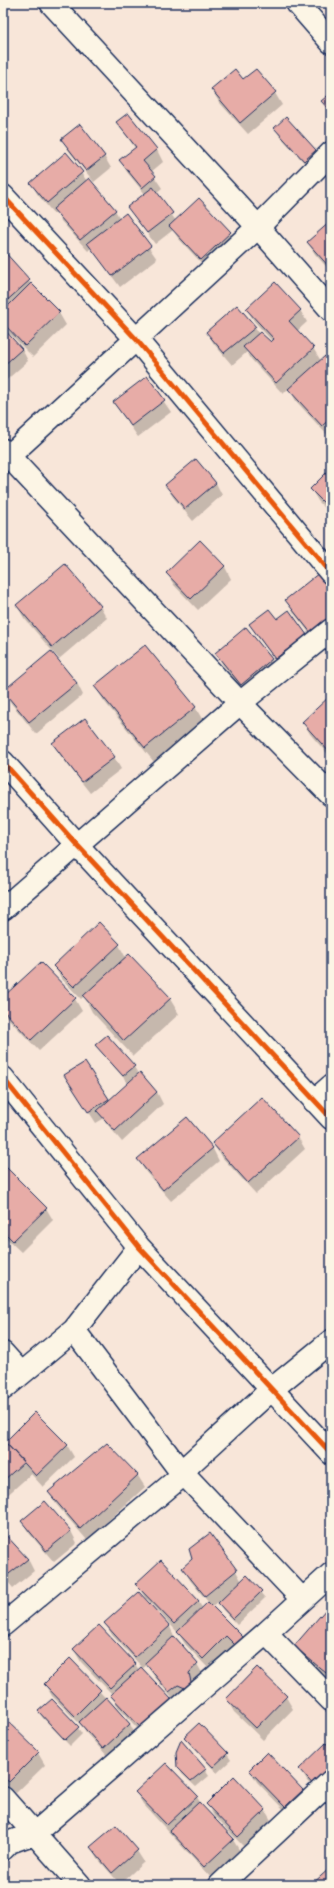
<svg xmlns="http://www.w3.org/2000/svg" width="334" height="1888" font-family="'Playpen Sans',sans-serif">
  <rect width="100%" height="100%" fill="#f8e6d9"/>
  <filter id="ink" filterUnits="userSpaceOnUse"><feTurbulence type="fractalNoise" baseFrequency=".025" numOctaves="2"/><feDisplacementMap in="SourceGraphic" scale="8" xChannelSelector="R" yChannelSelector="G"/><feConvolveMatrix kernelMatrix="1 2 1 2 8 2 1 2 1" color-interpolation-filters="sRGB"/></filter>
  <g filter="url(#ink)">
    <path fill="#0003" d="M255,70l20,23 7,12 -34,29 -29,-32 -7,-12 31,-10z
      M331,94v21l-8,-13z
      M128,114l29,36 6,12 -12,10 11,16 -6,5 20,28 23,-21 31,33 7,12 -28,26 -31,-33 -5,-8 -18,14 -27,-37 17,-13 -18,-22 -7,-12 15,-12 -18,-26z
      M3,122l3,5 -3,3z
      M275,128l40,23 4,6 -11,10 -29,-32z
      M62,139l42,17 7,12 -17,14 -25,-31z
      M66,153l21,28 28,29 5,9 6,-4 31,44 -37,28 -29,-39 -3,3 -27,-30 -4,-9 -3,2 -16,-19 -7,-12z
      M331,223v49l-16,-18 -7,-11z
      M3,251l29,34 27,28 7,12 -33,32 -23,-23 -1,2 13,13 6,12 -25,22v-54l4,2 -4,-6z
      M247,309l53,1 7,12 -10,9 16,17 8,13 10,3v72l-2,1 -33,-36 -7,-13 -6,6 -32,-35 -4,-7 -15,13 -18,-21 -7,-12 48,-4 4,6 12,10 2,-2 -19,-21z
      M147,377l24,35 -33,25 -24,-34z
      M196,460l20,23 6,12 -29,26 -20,-24 -7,-12z
      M331,469v45l-13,-13 -7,-12z
      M200,541l25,26 6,12 -33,31 -24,-25 -7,-12z
      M331,590l-9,59 -29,-37 -6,-12z
      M17,606h83l7,12 -48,41 -35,-41z
      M277,621l29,14 7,12 -30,23 -26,-34 -7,-12z
      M51,653l26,30 6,12 -47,39 -25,-31 -7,-12z
      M216,653l55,6 7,12 -30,25 -25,-31z
      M95,686l100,21 9,15 -50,40 -50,-61z
      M331,697v61l-21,-24 -7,-12z
      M53,743l61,14 7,12 -31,24 -30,-38z
      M119,945l7,13 44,41 9,15 -46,42 -41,-44 -8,-16 -3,3 -20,-21 -7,-12z
      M3,998l72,1 7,12 -43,40 -34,-36 -2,-3z
      M107,1036l27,31 5,8 18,17 6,12 -41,38 -19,-23 -7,4 -23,-36 12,-24 24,38 20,-17 -28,-32 -4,-6z
      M187,1119l26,30 6,12 -48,40 -26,-30 -7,-12z
      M298,1137l7,12 -49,45 -36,-39 -7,-12z
      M3,1165l43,43 7,12 -32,32 -18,-17z
      M107,1444l31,32 7,11 -58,53 -31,-36 -7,-12z
      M3,1445h64l7,12 -31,30 -12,-13 -28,25z
      M22,1521l49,10 6,12 -23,19 -25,-29z
      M3,1524l6,10 -3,2 22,23 6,12 -21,17 -10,-12z
      M183,1568l52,1 -32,27 -13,-16z
      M236,1571l6,11 5,-5 18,21 -28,27 -14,-15 -5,-8 -6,5 30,31 7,11 -39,21 -25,-26 -6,-10 -32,-35 -2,1 25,27 6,13 21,24 7,12 -27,28 -23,-28 -7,-11 -5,4 6,71 -30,-33 -7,-12 1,-1 -31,-32 -7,-12 61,14 4,6 3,-3 -30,-32 -7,-12 41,-24 -9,-15 61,17 5,8 6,-6 -5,-6z
      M331,1612v70l-29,-24 -7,-12z
      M70,1660l60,64 6,12 -25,24 -24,-26 -4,-7 -31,-31 -7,-12z
      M286,1697l7,12 -30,31 -29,-28 -7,-12z
      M52,1700l26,28 4,6 -12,12 -27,-28 -4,-6z
      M3,1723l35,30 7,12 -29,28 -13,-12z
      M185,1737l42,17 4,6 -14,13 -28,-30z
      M331,1750l-6,51 -18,-20 -7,-12z
      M267,1754l35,37 7,12 -17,15 -35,-36 -7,-12z
      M178,1766l27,4 4,6 -13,11 -14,-13z
      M136,1792l61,5 7,12 29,31 7,11 -29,27 -68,-74z
      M207,1804l58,6 7,12 -27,26 -31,-32z
      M92,1847l45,4 7,11 -24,22 -22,-25z"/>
    <path fill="#e7aca7" stroke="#1b2f5e" d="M235,69l8,10 13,-10 20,23 -36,31 -29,-34z
      M331,93v19l-10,-11z
      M128,113l29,36 -14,12 13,15 -14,12 -23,-28 17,-13 -20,-25z
      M286,117l30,33 -12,11 -30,-33z
      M80,124l25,32 -19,15 -25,-32z
      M66,152l17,20 -36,31 -17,-20z
      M89,178l27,32 -36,30 -27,-31z
      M153,187l20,26 -26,20 -20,-26z
      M199,198l32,34 -30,28 -32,-34z
      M126,213l25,33 -39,30 -25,-33z
      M331,221v48l-24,-27z
      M3,250l27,30 -27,24z
      M275,282l26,28 -12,11 25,27 -38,35 -33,-36 17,-15 11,10 3,-3 -28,-30z
      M31,283l29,29 -35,34 -22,-23v-12z
      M237,305l19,22 -32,26 -18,-21z
      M3,328l19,21 -19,17z
      M325,356l6,7v55l-9,8 -34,-37z
      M147,376l18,24 -34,26 -18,-24z
      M196,459l20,24 -31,26 -20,-24z
      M331,468v42l-21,-21z
      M200,540l25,26 -34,33 -25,-26z
      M65,564l36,42 -49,41 -36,-42z
      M319,573l12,15v37l-16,13 -30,-38z
      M269,609l8,10 12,-9 18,25 -32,24 -26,-35z
      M246,627l26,32 -31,26 -26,-32z
      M145,645l51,62 -51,41 -51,-62z
      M51,651l26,32 -48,39 -26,-31z
      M331,695v59l-29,-32z
      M85,718l30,39 -33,25 -30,-39z
      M99,922l21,22 -46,43 -21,-21z
      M129,954l42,44 -47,43 -41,-45z
      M41,962l35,36 -45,42 -28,-30v-13z
      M107,1035l28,31 -12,10 -28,-31z
      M85,1062l24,37 -21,13 -24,-37z
      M140,1072l17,20 -42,39 -18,-20z
      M262,1097l37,40 -51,46 -36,-40z
      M187,1117l26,31 -50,42 -26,-31z
      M3,1164l44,44 -34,33 -10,-10z
      M35,1412l33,33 -32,31 -31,-34z
      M5,1442l19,20 -21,19v-37z
      M107,1443l31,32 -58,54 -32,-37z
      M45,1501l26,30 -25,20 -25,-30z
      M3,1532l25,27 -23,18 -2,-3z
      M210,1533l27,37 -32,26 -23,-28 10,-9 -3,-10z
      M161,1560l38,41 -25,23 -39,-40z
      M247,1575l15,16 -29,28 -15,-16z
      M139,1592l31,34 -35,31 -31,-34z
      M208,1602l35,35 -8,8 -9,-9 -23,23 -26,-27z
      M327,1608l4,3v55l-5,7 -32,-27z
      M99,1625l37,39 -26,24 -37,-39z
      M174,1636l24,27 -9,10 2,9 -6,6 -7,-3 -9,7 -24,-29z
      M70,1658l31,32 -26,26 -31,-32z
      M141,1667l31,33 -31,28 -31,-33z
      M257,1667l30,29 -31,32 -30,-29z
      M106,1697l24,27 -27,25 -24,-27z
      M52,1699l27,28 -14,13 -27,-29z
      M5,1719l34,33 -30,30 -6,-5v-56z
      M199,1723l29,30 -15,14 -29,-30z
      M181,1740l25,29 -15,12 -14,-14 -1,-15z
      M326,1743l5,6v28l-14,12 -18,-20z
      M267,1752l36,38 -18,17 -36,-37z
      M166,1763l32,33 -31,29 -32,-33z
      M234,1776l32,34 -28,27 -32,-33z
      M199,1802l35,37 -30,28 -35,-37z
      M116,1825l22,25 -26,23 -22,-26z
      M331,1867v18h-20z"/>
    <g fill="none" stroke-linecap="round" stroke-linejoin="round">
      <g stroke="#1b2f5e" stroke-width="25">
        <path id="minor" d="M51,3l207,224 73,83
          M297,3l34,39
          M3,196l133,143 195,234
          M3,450l237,253 91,92
          M9,456l249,-229 73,-74
          M3,762l74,83 254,273
          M3,1078l136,169 192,206
          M314,1101l17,-15
          M74,1330l107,142
          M3,1353l18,20
          M3,1389l71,-59 65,-83
          M184,1474l118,125
          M3,1625l181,-151 -3,-2 91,-83 59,-48
          M266,1633l65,-59
          M3,1798l77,87
          M3,1849l7,-7 25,-9 231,-200 65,67
          M220,1885l111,-104"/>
      </g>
      <g stroke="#1b2f5e" stroke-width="25">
        <path id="tertiary" d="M3,909l237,-206 91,-73"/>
      </g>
      <use href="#minor" stroke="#fcf5e5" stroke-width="22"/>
      <use href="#tertiary" stroke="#fcf5e5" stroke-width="22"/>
      <g stroke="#fcf5e5" stroke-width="8">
        <path id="cycleway" d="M3,196l133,143 195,234
          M3,762l74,83 254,273
          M3,1078l136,169 192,206"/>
      </g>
      <use href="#cycleway" stroke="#e8590c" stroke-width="5"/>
    </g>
  </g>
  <rect width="334" height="1888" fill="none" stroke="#fcf5e5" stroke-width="16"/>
  <rect x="8" y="8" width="318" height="1872" fill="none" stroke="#1b2f5e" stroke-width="1.5" filter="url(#ink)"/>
</svg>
